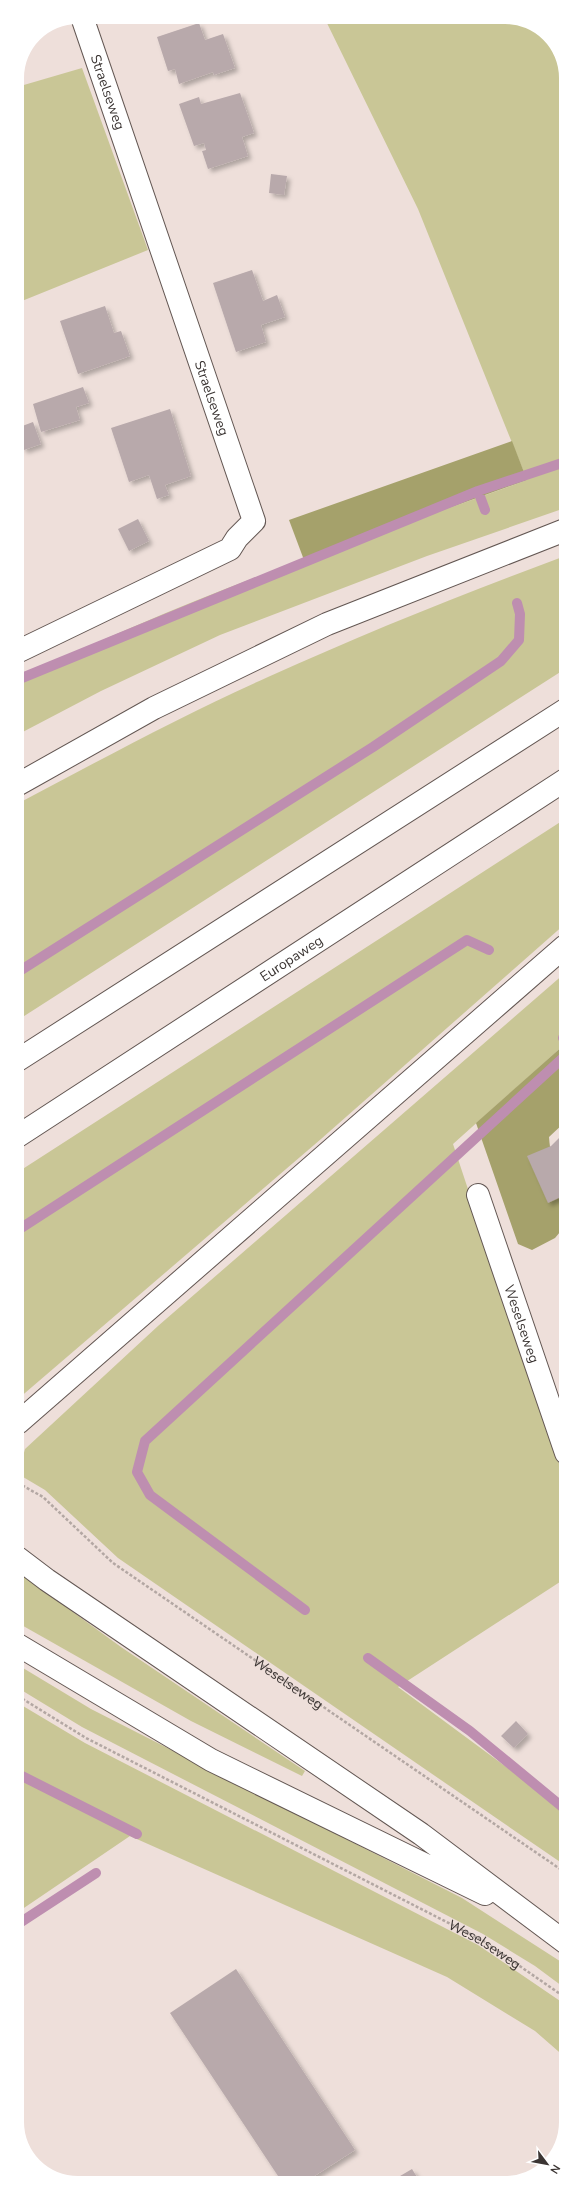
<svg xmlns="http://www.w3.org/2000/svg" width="583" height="2200" font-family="'Nunito Sans',sans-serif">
  <defs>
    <filter id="shadow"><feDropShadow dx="3.5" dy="3.5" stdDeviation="2" flood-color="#0004"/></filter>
  </defs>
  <rect width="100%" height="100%" fill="#eedfda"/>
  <path fill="#c9c696" d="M324,17h189l33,15 19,33v443l-138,48 -207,79 -119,56 -84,44v-56c82,-38 164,-74 248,-105 87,-33 175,-62 262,-94l-109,-271z
    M82,68l66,182 -131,53v-216z
    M565,556v113l-547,351 -1,-216c83,-44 166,-89 251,-127 97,-44 197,-84 297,-121z
    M565,819v105l-244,215 -303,260v-227z
    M565,973v71l-112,100 113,340v94l-168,109 168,124v55l-448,-308 -73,-68 -27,-16 7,-25 133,-123z
    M18,1572l103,75 184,124 -3,5 -111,-55 -173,-98z
    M18,1665l73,44 371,189 104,67v24l-31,-23 -52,-32 -401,-207 -64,-39z
    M18,1703l67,40 393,202 88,60v53l-31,-27 -88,-54 -317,-141 -112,76z"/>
  <path fill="#a5a16b" d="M512,441l15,39 -223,80 -15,-40z
    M565,1044v78l-16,15c2,31 16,58 16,89l-10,12 -23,12 -14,-6 -42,-121z"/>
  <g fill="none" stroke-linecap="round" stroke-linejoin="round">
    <path stroke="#be8eb0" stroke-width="10" d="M478,491l7,19
      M17,680l461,-189 87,-29
      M18,972l355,-225 128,-86 18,-21 1,-26 -3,-11
      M563,1038l2,3
      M18,1230l449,-290 22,10
      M305,1610l-155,-115 -13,-23 8,-31 420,-385
      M368,1658l102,73 96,79
      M18,1774l119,60
      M18,1924l78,-51"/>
  </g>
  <path fill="#b8a9ab" filter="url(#shadow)" d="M199,23l6,17 18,-6 12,34 -21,7 -1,-3 -34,12 -4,-15 -7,2 -11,-34z
    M240,93l14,40 -12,4 6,19 -40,13 -6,-18 4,-1 -2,-7 -10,3 -15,-42 20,-7 2,7z
    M271,174l16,2 -3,19 -15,-2z
    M252,270l11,31 14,-6 8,22 -24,8 5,17 -30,10 -23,-69z
    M105,306l9,27 7,-2 9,25 -52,18 -18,-53z
    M83,387l6,16 -13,4 4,13 -39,12 -8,-28z
    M170,409l21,67 -26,9 4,10 -12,4 -8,-24 -20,7 -18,-54z
    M33,422l8,22 -17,6 -7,-13v-9z
    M138,519l11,22 -20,10 -11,-22z
    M565,1132v63l-17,8 -21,-47 24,-10z
    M516,1721l12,13 -14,14 -13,-12z
    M236,1969l119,181 -50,32h-23l-112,-169z
    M412,2169l8,13h-23l-2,-3z"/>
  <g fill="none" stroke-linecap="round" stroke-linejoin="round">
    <g stroke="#635753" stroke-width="24">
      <g id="minor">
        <path d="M17,652l213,-103 7,-11 17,-17 -172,-504"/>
        <path id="s3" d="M478,1195l88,258"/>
      </g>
    </g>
    <g stroke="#635753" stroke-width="24">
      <path id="major" d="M18,1558l29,22 374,254 145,109
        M18,1645l193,115 274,134"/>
    </g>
    <g stroke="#635753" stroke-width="24">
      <g id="highway">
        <path d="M17,785l137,-77 173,-84 238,-94"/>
        <path d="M18,1060l547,-350"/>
        <path id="s4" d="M18,1136l547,-356"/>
        <path d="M18,1423l547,-477"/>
      </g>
    </g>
    <g stroke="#b3a7a3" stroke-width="2.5" stroke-dasharray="3 2" stroke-linecap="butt">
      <path id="s1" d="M18,1483l25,14 70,66 453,310"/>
      <path id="s2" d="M18,1696l68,42 396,202 84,58"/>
    </g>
    <use href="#minor" stroke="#fff" stroke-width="22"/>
    <use href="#major" stroke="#fff" stroke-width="22"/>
    <use href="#highway" stroke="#fff" stroke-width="22"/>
  </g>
  <g text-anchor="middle" stroke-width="3.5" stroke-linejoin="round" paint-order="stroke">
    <g font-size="14" fill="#3b3533" stroke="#fff">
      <text transform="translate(108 92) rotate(71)" y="5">Straelseweg</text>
      <text transform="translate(212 398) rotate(71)" y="5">Straelseweg</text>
      <text dy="5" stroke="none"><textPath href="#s4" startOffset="326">Europaweg</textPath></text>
      <text dy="5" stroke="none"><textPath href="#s3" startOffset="136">Weselseweg</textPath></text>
      <text dy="5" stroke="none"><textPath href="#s1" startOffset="337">Weselseweg</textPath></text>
      <text dy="5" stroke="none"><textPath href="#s2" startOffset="529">Weselseweg</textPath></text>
    </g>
  </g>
  <path d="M0 0H583V2200H0ZM78 24H505A54 54 0 0 1 559 78V2122A54 54 0 0 1 505 2176H78A54 54 0 0 1 24 2122V78A54 54 0 0 1 78 24Z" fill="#fff" fill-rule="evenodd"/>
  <g transform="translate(547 2164) rotate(122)" stroke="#ffffff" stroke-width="3" paint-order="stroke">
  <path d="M0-3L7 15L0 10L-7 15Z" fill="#3b3533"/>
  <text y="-6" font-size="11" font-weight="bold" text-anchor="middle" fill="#3b3533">N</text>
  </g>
</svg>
